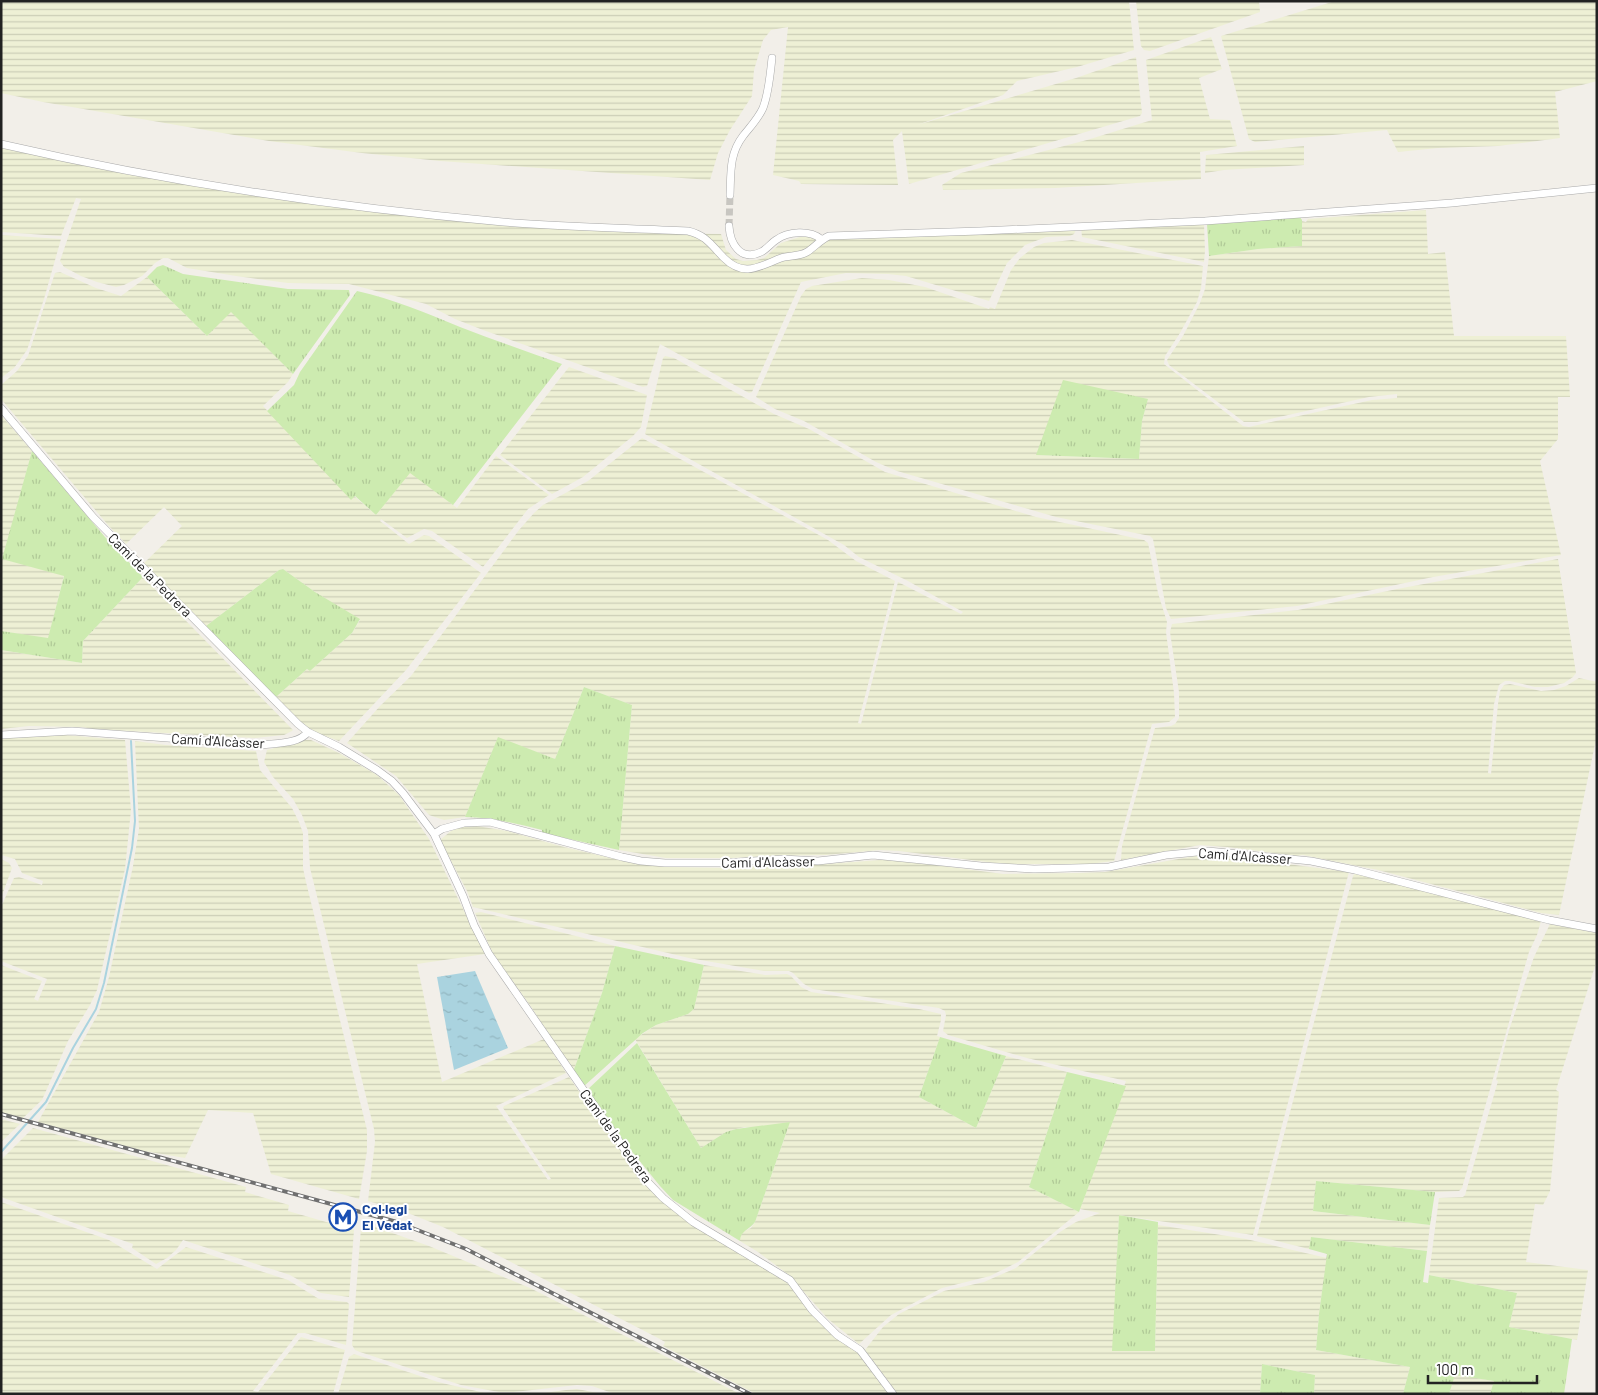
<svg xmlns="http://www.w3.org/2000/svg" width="1598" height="1395" font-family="Barlow,sans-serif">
  <defs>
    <pattern id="farmland-rules" width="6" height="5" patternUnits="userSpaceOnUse" patternTransform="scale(1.25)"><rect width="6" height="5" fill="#eef0d5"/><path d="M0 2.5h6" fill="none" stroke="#ccceb7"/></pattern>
    <pattern id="grass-tufts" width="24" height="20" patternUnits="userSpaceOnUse" patternTransform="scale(1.25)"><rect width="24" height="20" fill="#cdebb0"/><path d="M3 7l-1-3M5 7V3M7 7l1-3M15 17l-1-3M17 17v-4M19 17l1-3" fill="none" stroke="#b0c997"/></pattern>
    <pattern id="water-ripples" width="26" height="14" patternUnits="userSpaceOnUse" patternTransform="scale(1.25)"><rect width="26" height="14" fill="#aad3df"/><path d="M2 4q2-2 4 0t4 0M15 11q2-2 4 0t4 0" fill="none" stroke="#92b5bf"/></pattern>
  </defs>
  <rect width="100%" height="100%" fill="#f2efe9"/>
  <path fill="url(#farmland-rules)" fill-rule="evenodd" d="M1,1h1128l5,49 -57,17 -60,14 -14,14 -86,30 159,-47 60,-21 6,56 -2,3 -231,68 -7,-53 -9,9 5,45 -97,-1 -2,-3 -26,-6 15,-148 -17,3 -8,10 -9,30 -2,26 -22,34 -12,23 -8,27 -270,-19 -78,-8 -93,-12 -226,-39 -42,-9z
    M1136,1h123l1,11 -110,39 -6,-1 -3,-4z
    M1335,1h262v80l-42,11 5,46 -62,8 -60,2 -40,4 -11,-22 -132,12 -6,-3 -28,-103z
    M1211,37l11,32 -23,9 11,41 20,1 7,26 -37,6 1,27 -146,9 -112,2 -1,-5 19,-12 126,-33 65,-20 -6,-60z
    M1,146l93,22 2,-2 113,20 302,40 131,7 79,1 5,16 10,9 7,2 14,-1 7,-2 17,-15 19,-6 276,-9v2l-2,4 -4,2 -24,1 -21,8 -18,18 -18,38 -83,-25 -18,-2 -42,-1 -45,9 -49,110 -3,1 -89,-49 -13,42 -4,1 -160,-57 -28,-11 -29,-15 -77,-20 -61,-1 -52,-7 -49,-8 -19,-10h-5l-8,5 -13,13 -18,9 -8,2 -19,-5 -16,-6 -17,-9 -4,-6 21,-62 -5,-1 -15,38 -60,-4z
    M1304,146v19l-80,5 -19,3 1,-18z
    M1426,210l2,44 17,-2 9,84h112l4,61h-12v42l-18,22 21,94 -128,22 -136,29 -126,13 -5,-11 -13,-69 -3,-3 -94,-19 -159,-46 -21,-9 -72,-41 -29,-12 -19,-12 45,-101 5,-7 6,-3 50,-8 27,2 36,7 64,22 1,-2 5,2 16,-39 9,-12 14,-11 10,-4 28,-3 131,26 -2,22 -4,14 -17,31 -15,23 -1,8 79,62 6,1 13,-3 110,-24 25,-2v-4l-28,3 -112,25h-13l-75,-57 -2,-5 16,-24 17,-33 5,-14 4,-33 49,-7 43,-3 1,-25 4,1 2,-3zM1148,399l-6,22 -3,38 -102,-4 2,-5z
    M1204,224l1,27 -1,11 -122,-25 -1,-10z
    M1,235l60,4 -17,60 -17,51 -13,18 -13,10z
    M60,272l36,16 25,8 26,-19 60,59 24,-25 62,63 -5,8 -25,24 88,93 3,-3 22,19 34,-43 47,36 39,-52 53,39 -21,14 -45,58 -51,-36 -8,-2 -17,9 -26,-19 -1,2 29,23 15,-9 5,1 52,37 -75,97 -67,71 -30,-11 -33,-33 31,-28 3,2 42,-38 8,-13 -45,-28 -32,-23 -4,1 -73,56 -62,-63 38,-37 -18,-19 -38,37 -18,-19 -107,-126v-14l16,-14 11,-15 26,-80 1,-3z
    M665,356l9,2 100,56 35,15 76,43 151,45 108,23 4,3 10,50 9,29 -1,10 8,61 1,24 -6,5 -17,2 -38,137 -25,3h-86l-104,-13 -19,-1 -54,5 -57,1 -38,2h-65l-47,-8 13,-145 -48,-18 -29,72 -57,-21 -33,79 -21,3 -15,-5 -33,-39 -49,-33 33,-37 31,-30 108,-146 15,-17 9,-8 45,-24 54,-43 186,102 28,21 39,20 -37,142 3,1 37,-142 63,32 2,-2 -55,-31 -49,-24 -15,-12 -199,-111 18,-76z
    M569,367l78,28 -6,32 -8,9 -50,41 -31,17 -52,-39z
    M1,415l31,36 -29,108 61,16 -16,64 -47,-8z
    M1558,559l18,114 -3,4 -9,6 -16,4h-13l-25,-6h-5l-6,4 -5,19 -6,69 3,1 7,-70 2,-13 4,-6 6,-1 31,7 13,-1 12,-4 13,-8 18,4v53l-38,180 -18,-2 -163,-43 -75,-15 -6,1 -70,-9 -27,-2 -79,15 1,-14 33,-118 16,-2 4,-2 4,-6v-26l-9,-60 2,-8 126,-14 99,-21z
    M143,577l150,153 -1,1 -8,4 -29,3 -162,-9 -11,-2 -53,-1 -28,3v-79l81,13 1,-22z
    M64,735l61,5 6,70 -6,59 -28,121 -7,15 -22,36 -26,59 -19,18 -22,-6v-147l41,16 -8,18 4,2 9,-22 -46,-18v-54l13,-29 5,-1 23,8 1,-4 -21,-8 -7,-14 -14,-4v-117z
    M305,740h6l28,13 38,22 22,20 30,44 56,115 -68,10 25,118 102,-43 22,34 -70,33 52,74 3,-1 -48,-71 1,-2 65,-29 31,45 61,75 118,78 87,85 24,34h-134l-93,-48 2,-4 -7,-4 -215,-111 -40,-16 -35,-10 7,-59 -1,-13 -60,-245 -4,-16 -2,-37 -6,-16 -9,-16 -20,-22 -9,-15 3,-12z
    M135,741l31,4 90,6 4,19 32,38 7,14 4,11v35l3,14 61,248v21l-8,48 -88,-25 -18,-61 -45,-3 -23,48 -41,-7 -106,-29 61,-110 10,-35 24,-111 6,-37z
    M477,826l30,5 57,16 68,16 33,4 67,1 38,-3 56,-1 54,-4h18l105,14 76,-1 26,-1 96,-17 26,1 122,16 -96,363 -134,-20 -6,136h42l3,-126 88,14 81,19 -8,56 -3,36 94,17 -7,27h-89l1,-19 -53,-11 -2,30h-362l-33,-44 18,-23 16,-13 45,-23 40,-9 32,-14 44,-36 16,-10 24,-9 -20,-4 46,-128 -99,-23 -79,-23 -5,-4 3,-16 -1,-4 -6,-3 -126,-19 -9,-5 -11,-11 -4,-2h-25l-75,-13 -216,-51 -6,-16 -27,-51 11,-9 10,-4z
    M1,859l8,4 3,5 -11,30z
    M1355,873l186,48 -4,14 -8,17 -67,236 -3,3 -24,1 -119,-11 -3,30 117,14 -3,26 -116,-14 -2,12 -52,-13 96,-360z
    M481,912l134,34 -13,47 -29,79 -41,-64 -39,-54 -18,-41z
    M1550,924l47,9v27l-41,130 3,2 -9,99 -7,14 -8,-1 -9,58 62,8 -11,70 -68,-13 8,-34 -88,-18 10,-77 24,-1 2,-2 33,-114 -2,-1 13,-50 25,-73z
    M704,965l61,10 22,-1 4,2 10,11 10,5 108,17 22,5v6l-4,16 3,1 -21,60 57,31 30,-72 61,16 -38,115 50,25 -61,50 -28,14 -48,12 -51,27 -32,29 -31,-25 -39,-44 -31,-23 -18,-11v-5l3,-4 8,-4 4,-6 33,-94 -43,-1 -9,2 -10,3 -25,16 -66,-109 21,-14 32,-11 6,-5z
    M1,1119l19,5 -19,18z
    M33,1128l213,59 -1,5 44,13 -1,6 66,19 -5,67 -28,-4 -31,-18 -107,-35 -7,10 -9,8 -11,6 -24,-16 1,-4 -132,-47v-37z
    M1,1202l108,38 48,29 29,-22 102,33 31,19 28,3 2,2 -3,41 -41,-12h-7l-45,58 5,1 43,-55 44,13 -12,44h-332z
    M364,1223l65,23 101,42 210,106h-125l-23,-8 -15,-1 -63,7h-15l-38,-7 -101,-33 -5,-2 -3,-5 9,-117z
    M354,1354l84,28 51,12h-151l11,-37z
    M1455,1374l39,7 -4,13h-41z
    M577,1389l26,5h-66l29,-4z"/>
  <path fill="url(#grass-tufts)" d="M1300,217l2,3v26l-44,3 -49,7 -2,-32z
    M163,265l20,9 105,15 61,1 1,5 -57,79 -62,-62 -24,24 -60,-59 10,-10z
    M357,291c36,8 69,22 103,36 34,13 68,25 102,37l-109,141 -43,-32 -34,42 -21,-19 -4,4 -84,-89 27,-26 6,-13z
    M1063,380l85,19 -6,22 -3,38 -103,-4z
    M32,451l73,86 38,40 -60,64 -1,22 -81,-13v-19l47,7 16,-62 -62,-17z
    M283,569l32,23 45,27 -8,14 -42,38 -3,-2 -31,28 -70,-71 73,-56z
    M584,687l48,18 -13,145 -77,-17v-3c-25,-6 -51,-13 -77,-13l33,-80 57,22z
    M615,946l89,19 -10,44 -6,5 -32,11 -13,8 -60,54 -10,-15 29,-79z
    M940,1037l66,19 -30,72 -57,-31z
    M637,1043l64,105 25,-16 10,-3 54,-7 -35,100c-6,8 -15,9 -15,19l-67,-41 -13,-14 -53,-65 -21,-30z
    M1067,1072l59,14 -47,126 -50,-25z
    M1316,1181l119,11 -5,33 -117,-14z
    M1119,1215l39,7 -3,129h-43z
    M1311,1237l116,14 -4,31 5,1 1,-8 88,18 -8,34 63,12 -8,55h-74l4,-13 -39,-6 -6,19h-46l7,-27 -94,-17 3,-36 8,-60 -18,-5z
    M1262,1364l53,11 -1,19h-54z"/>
  <path fill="url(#water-ripples)" d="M475,971l33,77 -54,22 -17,-93z"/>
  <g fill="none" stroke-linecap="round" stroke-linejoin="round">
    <path stroke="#aad3df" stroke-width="2" d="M1,1152l45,-50 27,-54 23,-39 8,-26 28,-135 3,-27 -4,-80"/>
    <path stroke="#c8c6c1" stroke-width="7" stroke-dasharray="7 3.5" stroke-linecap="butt" d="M729,226l1,-31"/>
    <g stroke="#a9a9a9" stroke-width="8">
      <path id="street" d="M1,144c165,38 333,63 502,78 61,5 123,6 185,9 18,4 24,15 36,27 20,20 36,8 57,0 8,-3 18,-1 26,-6 8,-5 13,-12 22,-16l151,-5 225,-10 247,-18 145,-15
        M730,195c1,-21 -1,-41 13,-59 7,-9 15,-17 20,-28 6,-16 7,-33 9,-50
        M729,226c1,17 11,36 32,26 6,-3 10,-9 15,-12 12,-9 34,-10 45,-1
        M1,408l92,109 205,207 10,8
        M1,735l71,-4 190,14c14,-2 37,-1 46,-13l31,15 38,23 15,11 11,12 31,41 29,62 11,29 15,29 128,184 24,37 22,23 30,24 97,58 22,30 25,25 23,15 33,44
        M434,834l8,-5 22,-6 26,-1 132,35 19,4 24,2h58l60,-4 35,2 55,-6 108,11 53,3 75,-2 57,-12 42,-4 103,10 44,9 194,50 48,9"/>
    </g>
    <use href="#street" stroke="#fff" stroke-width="7"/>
    <g stroke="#707070" stroke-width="4">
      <path id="rail" d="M1,1114l396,108 69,27 284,145"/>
    </g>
    <use href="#rail" stroke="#fff" stroke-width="2" stroke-dasharray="5.5" stroke-linecap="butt"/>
  </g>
  <defs>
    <g id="metro-ring" transform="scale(1.4375)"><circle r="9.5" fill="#fff" stroke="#1a4fb4" stroke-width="1.5"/><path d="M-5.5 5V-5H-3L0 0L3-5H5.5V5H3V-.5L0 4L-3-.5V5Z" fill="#1a4fb4"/></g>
  </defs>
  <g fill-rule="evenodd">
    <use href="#metro-ring" x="343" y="1217"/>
  </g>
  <g text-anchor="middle" stroke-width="4" stroke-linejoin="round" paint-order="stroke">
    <g font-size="14" fill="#222" stroke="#fff">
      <text transform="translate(150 575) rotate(45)" y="5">Camí de la Pedrera</text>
      <text transform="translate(218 741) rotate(3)" y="5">Camí d'Alcàsser</text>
      <text transform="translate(1245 856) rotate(4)" y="5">Camí d'Alcàsser</text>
      <text transform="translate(768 862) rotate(-1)" y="5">Camí d'Alcàsser</text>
      <text transform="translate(616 1136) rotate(54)" y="5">Camí de la Pedrera</text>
    </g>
    <g font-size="14" font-weight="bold" fill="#164399" stroke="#fff" text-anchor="start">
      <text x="362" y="1214">Col·legi<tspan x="362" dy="16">El Vedat</tspan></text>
    </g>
  </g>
  <rect width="1598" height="1395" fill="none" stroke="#222222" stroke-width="5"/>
  <path d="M1428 1375v8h109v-8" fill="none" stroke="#222222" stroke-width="2.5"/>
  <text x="1436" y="1375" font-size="15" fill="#222222" stroke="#ffffff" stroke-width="4" paint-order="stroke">100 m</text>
</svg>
